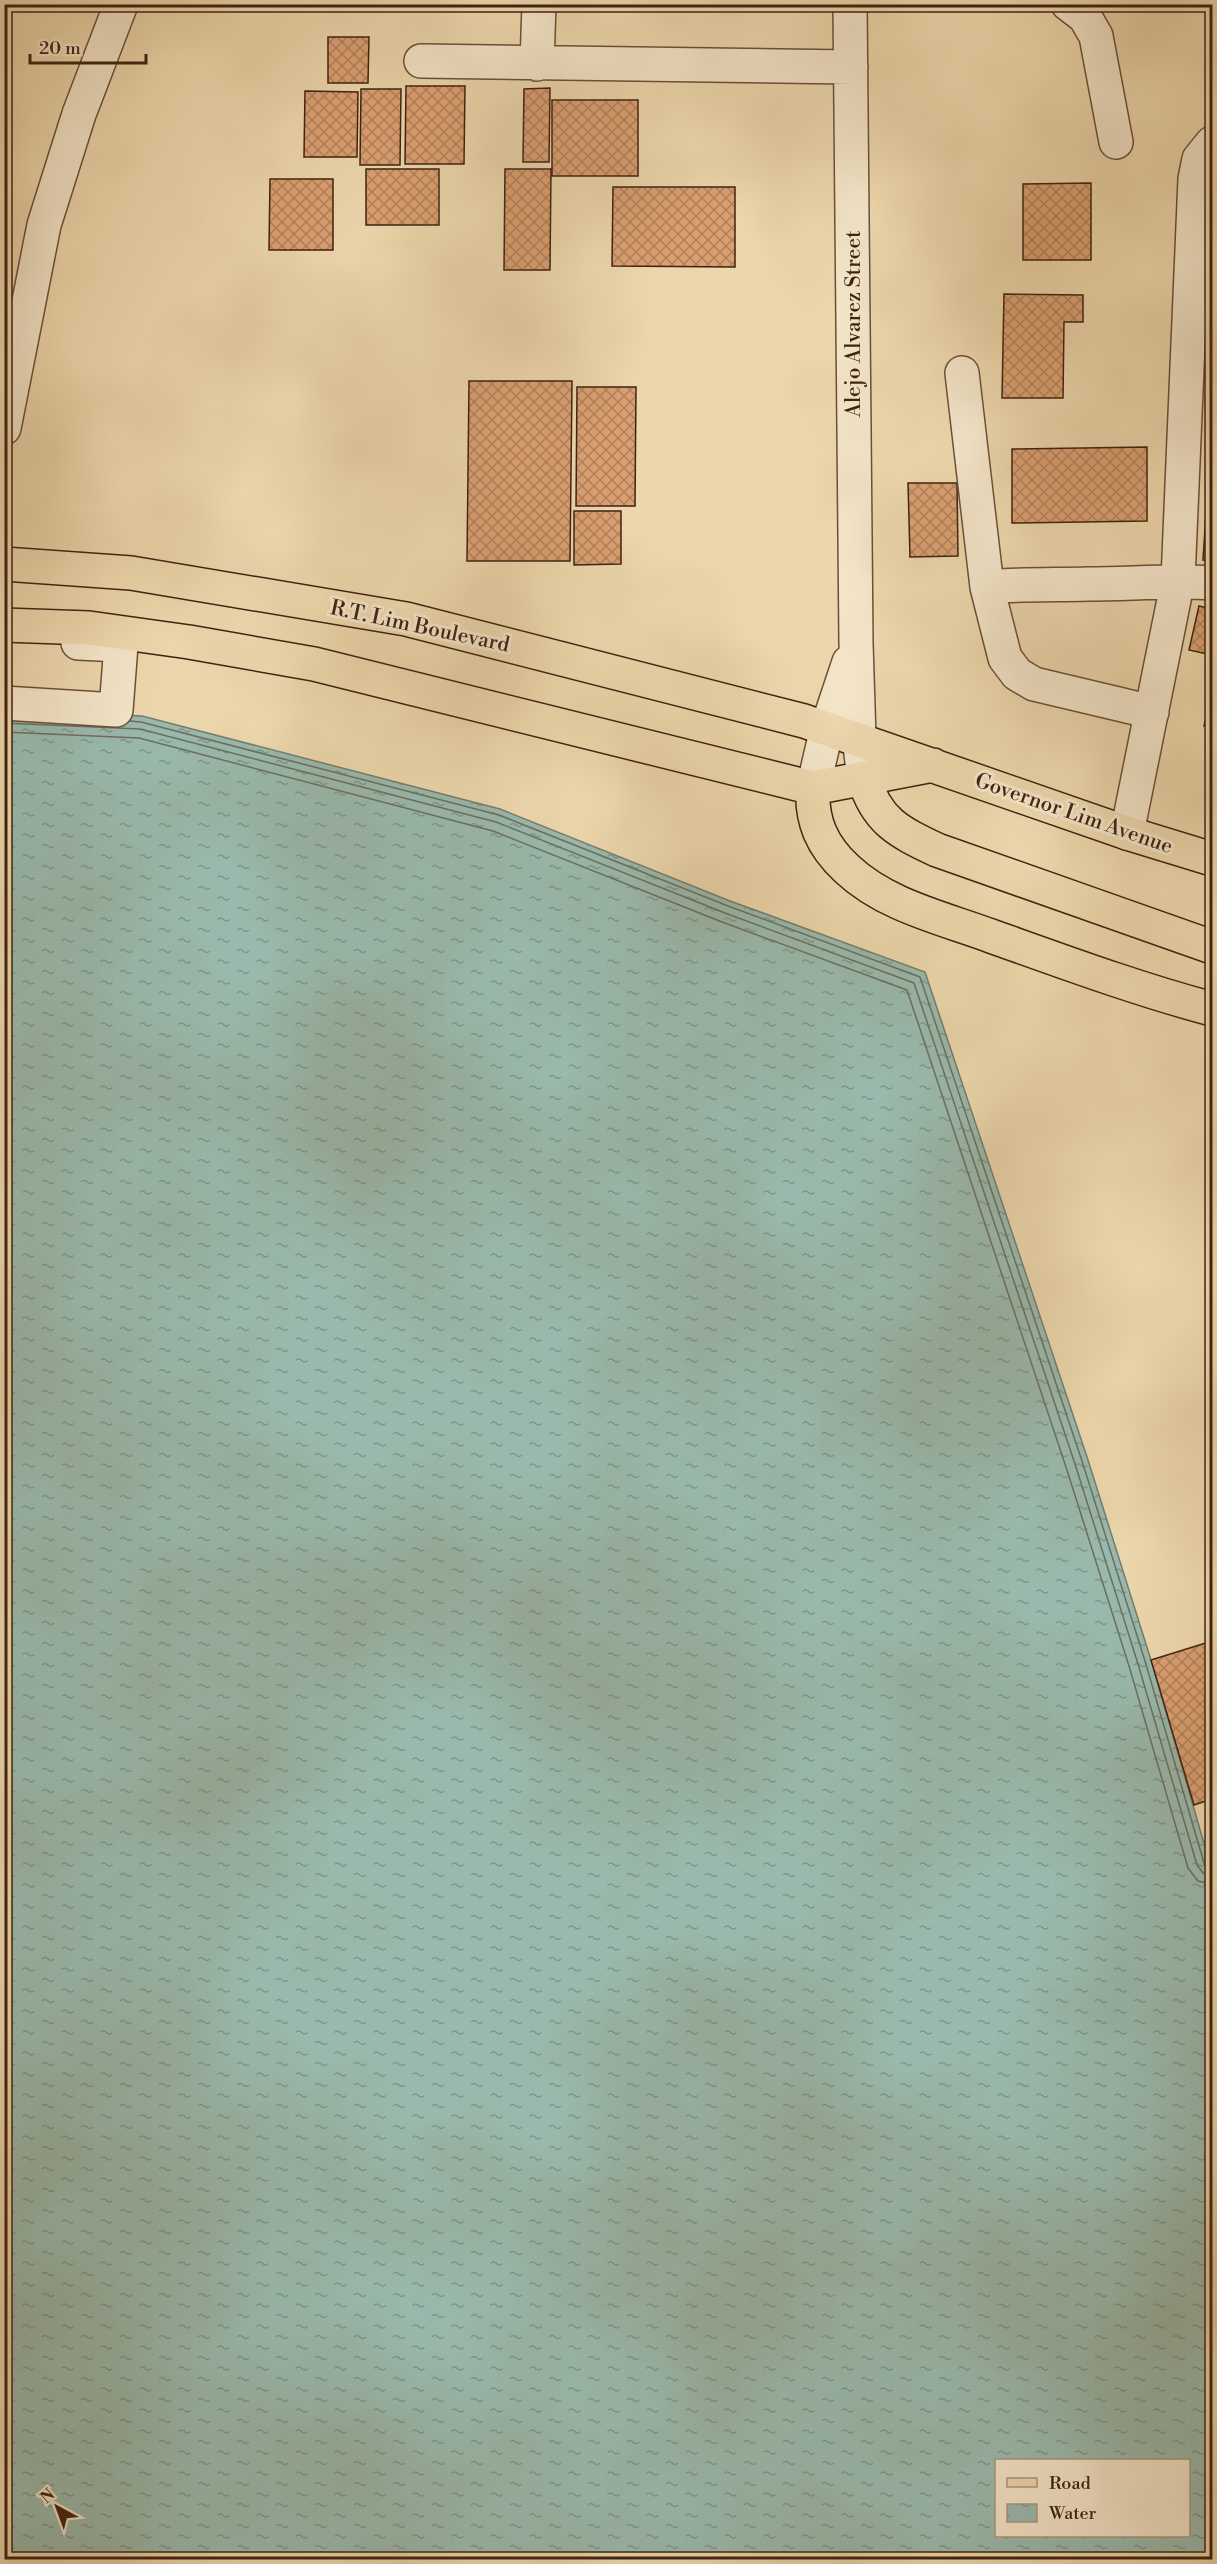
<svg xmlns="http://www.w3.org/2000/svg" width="1217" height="2564" font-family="'Libre Bodoni',serif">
  <defs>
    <pattern id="water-ripples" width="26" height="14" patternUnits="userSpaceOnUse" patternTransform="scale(1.5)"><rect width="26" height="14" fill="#99b9ac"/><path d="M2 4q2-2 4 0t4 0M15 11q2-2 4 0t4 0" fill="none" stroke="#7e968b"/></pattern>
    <pattern id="building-cross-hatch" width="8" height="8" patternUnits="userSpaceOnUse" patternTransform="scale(1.5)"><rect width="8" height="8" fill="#da9f71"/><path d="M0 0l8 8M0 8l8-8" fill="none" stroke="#b2815b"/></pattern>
  </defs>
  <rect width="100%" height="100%" fill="#ecd6ab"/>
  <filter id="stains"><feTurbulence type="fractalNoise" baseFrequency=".00333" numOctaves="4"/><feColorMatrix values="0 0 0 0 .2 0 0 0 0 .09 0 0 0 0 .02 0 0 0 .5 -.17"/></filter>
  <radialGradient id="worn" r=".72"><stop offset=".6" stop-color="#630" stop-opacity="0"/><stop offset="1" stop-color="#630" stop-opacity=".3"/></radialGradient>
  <path fill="url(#water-ripples)" stroke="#757d6e" stroke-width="1.5" fill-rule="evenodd" d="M5,710l137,6 358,93 230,92 195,71 163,488 63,200 61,211v688l-1207,1zM996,2460h192v76h-192z"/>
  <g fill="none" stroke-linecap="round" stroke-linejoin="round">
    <path stroke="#6c6e5f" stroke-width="1.5" d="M130,721l11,1 358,93 229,91 192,71 162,484 63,200 59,202 3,4 5,1
      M4,723l136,6 356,93 229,91 189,70 161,481 63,200 59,201 6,8 9,2
      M4,732l135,6 354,93 229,91 185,68 159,477 63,199 59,202 10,13 14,3"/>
  </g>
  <path fill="url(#building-cross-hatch)" stroke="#402212" stroke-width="1.5" d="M328,37h41l-1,46h-40z
    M406,86h59l-1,78h-59z
    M550,88l-1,74h-26l1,-73z
    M361,89h40l-1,76h-40z
    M305,91l53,1 -1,65h-53z
    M552,100h86v76h-86z
    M1212,167v74l-4,1 -4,-74z
    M366,169h73v56h-73z
    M505,169h46l-1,101h-46z
    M270,179h63v71h-64z
    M1091,183v77h-68v-76z
    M613,187h122v80l-123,-1z
    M1004,294l79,1v27h-19l-1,76h-61z
    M1212,378v55h-3z
    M469,381h103l-2,180h-103z
    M577,387h59l-1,119h-59z
    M1147,447v74l-135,2v-74z
    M1210,449h2v112l-9,-1z
    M908,483h49l1,73 -48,1z
    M574,511h47v53l-47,1z
    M1199,606l13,3v46l-23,-5z
    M1212,686v41l-8,-1z
    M1212,1641v158l-18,6 -43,-145z"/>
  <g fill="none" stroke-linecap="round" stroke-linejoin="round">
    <g stroke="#6b4f38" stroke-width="36">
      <path id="minor" d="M850,4l6,639 3,95 5,40
        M1068,4l17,13 11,19 20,106
        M421,61l430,6
        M537,64l2,-60
        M962,373l25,214 18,71 12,16 17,10 118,28
        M4,428l40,-203 35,-111 42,-110
        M987,587c34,-3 67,-2 101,-3 42,0 83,-4 124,-1
        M4,703l112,7 5,-65 -43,-2
        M813,788l14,-60 22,-66
        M1127,833l51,-253 17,-401 4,-20 13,-16"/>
    </g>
    <g stroke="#402212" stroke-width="36">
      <path id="major" d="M4,564l127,9 275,46 398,102 323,112 85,26
        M4,625l85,3 100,14 125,22 499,124 120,-23
        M864,778c12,43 35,54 73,72l275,97
        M813,788c-2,33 9,58 34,81 38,36 95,49 144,67 73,26 146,53 221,73"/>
    </g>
    <use href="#minor" stroke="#f3e4c8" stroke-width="33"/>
    <use href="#major" stroke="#ecd6ab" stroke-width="33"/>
  </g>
  <g text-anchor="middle" stroke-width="6" stroke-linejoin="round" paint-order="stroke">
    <g font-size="21" fill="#402212" stroke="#f3e4c8">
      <text transform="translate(853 324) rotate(-90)" y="7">Alejo Alvarez Street</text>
      <text transform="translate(420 626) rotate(12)" y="7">R.T. Lim Boulevard</text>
      <text transform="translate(1074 813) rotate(19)" y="7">Governor Lim Avenue</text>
    </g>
  </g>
  <rect width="1217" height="2564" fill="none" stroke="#ecd6ab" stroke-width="24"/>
  <rect x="6" y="6" width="1205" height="2552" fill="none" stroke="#402212" stroke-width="3"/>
  <rect x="12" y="12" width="1193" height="2540" fill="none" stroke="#402212" stroke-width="1.5"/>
  <rect x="995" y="2459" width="195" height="78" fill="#f3e4c8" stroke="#ab967f" stroke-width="1.5"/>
  <rect x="1007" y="2478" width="30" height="9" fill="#ecd6ab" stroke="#ab967f" stroke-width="1.5"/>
  <text x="1049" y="2489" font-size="18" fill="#402212">Road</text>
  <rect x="1007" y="2504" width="30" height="18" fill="url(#water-ripples)" stroke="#ab967f" stroke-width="1.5"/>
  <text x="1049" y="2519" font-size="18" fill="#402212">Water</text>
  <g transform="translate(57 2507) rotate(319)" stroke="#f3e4c8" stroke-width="4.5" paint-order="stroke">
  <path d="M0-4.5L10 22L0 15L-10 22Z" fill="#402212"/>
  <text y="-9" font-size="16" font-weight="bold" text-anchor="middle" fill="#402212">N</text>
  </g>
  <path d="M30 54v9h116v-9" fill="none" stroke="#402212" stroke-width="3"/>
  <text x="39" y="54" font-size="18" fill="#402212" stroke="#f3e4c8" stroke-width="4.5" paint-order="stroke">20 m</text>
  <rect width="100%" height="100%" filter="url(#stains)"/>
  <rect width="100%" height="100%" fill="url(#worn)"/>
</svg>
